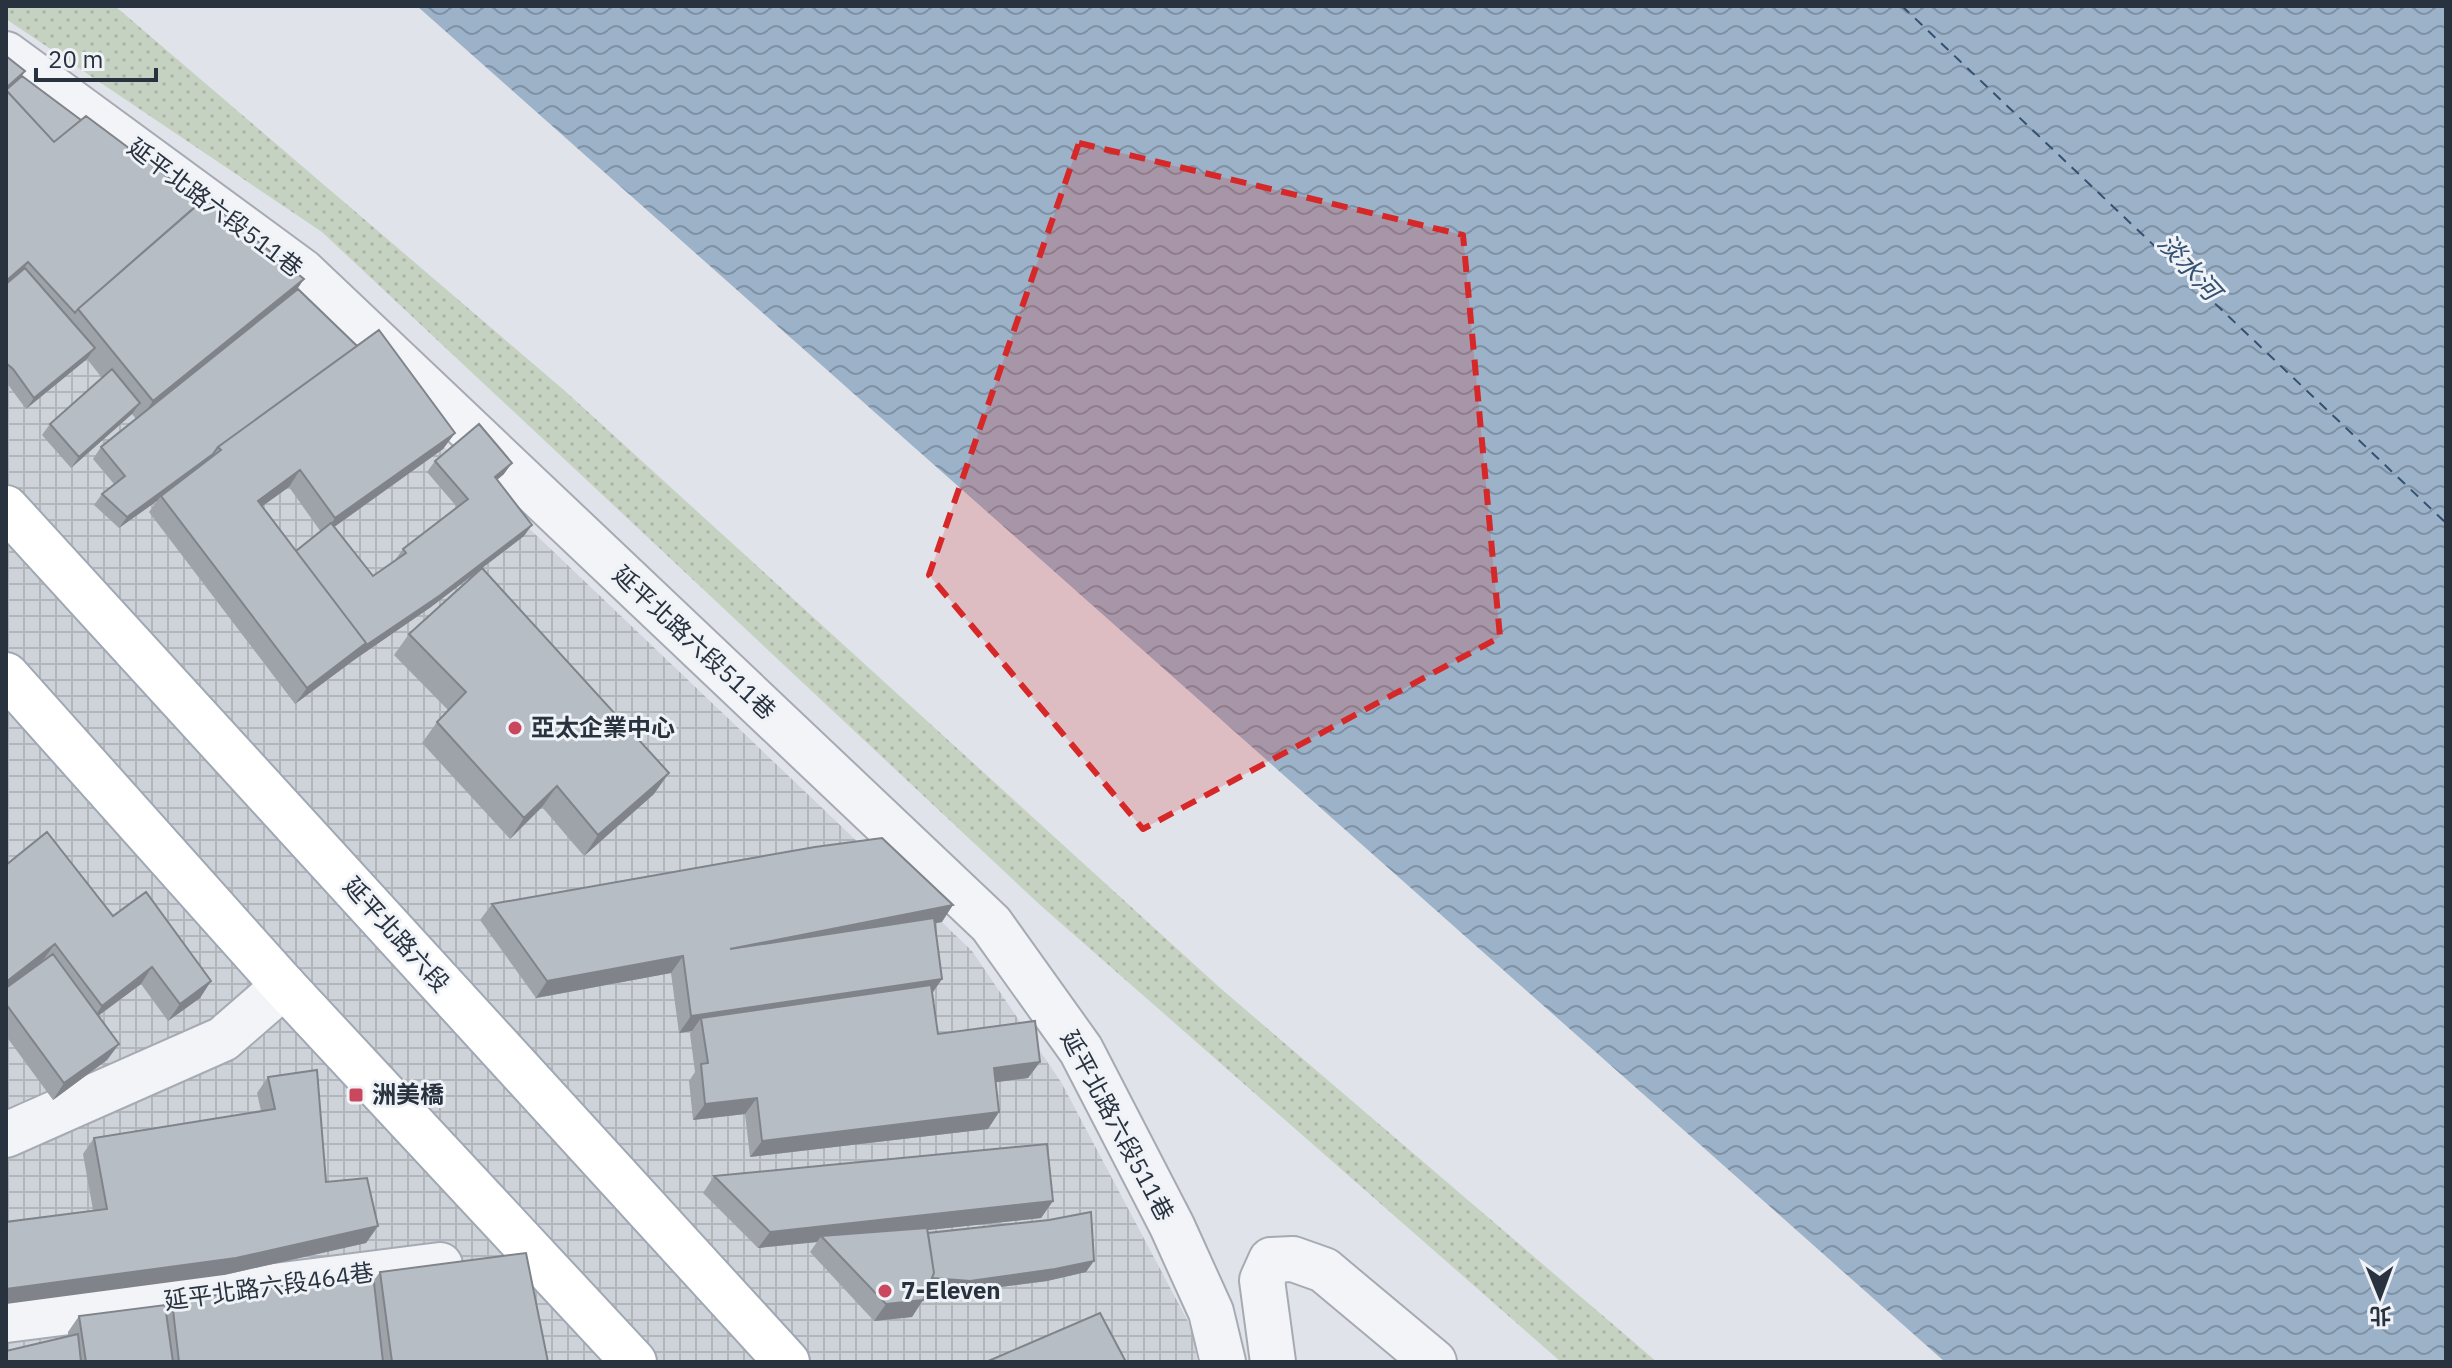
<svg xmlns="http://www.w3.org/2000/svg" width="2452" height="1368" font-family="'IBM Plex Sans','Noto Sans TC',sans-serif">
  <defs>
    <pattern id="industrial-grid" width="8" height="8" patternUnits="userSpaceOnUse" patternTransform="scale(2)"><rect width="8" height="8" fill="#ced3da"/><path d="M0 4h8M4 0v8" fill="none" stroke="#b1b6bc"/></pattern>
    <pattern id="park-dots" width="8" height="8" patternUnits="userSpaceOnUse" patternTransform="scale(2)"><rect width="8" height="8" fill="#c6d2c1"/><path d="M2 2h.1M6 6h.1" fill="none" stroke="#aab5a7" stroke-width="1.8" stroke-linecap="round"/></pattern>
    <pattern id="water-waves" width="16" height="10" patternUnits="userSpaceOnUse" patternTransform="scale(2)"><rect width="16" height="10" fill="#9cb2c8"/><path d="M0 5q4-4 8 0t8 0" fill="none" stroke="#7f91a4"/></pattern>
  </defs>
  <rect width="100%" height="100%" fill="#e0e3e9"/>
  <path fill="url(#industrial-grid)" d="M6,82l247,183 719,686 89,131 132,249 4,31h-1191z"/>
  <path fill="url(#park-dots)" d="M6,6h109l450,385 654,596 438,375h-96l-522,-458 -717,-672 -316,-213z"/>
  <path fill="url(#water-waves)" d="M417,6h2029v1356h-501z"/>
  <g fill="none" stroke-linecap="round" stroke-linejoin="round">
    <path stroke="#345172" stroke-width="2" stroke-dasharray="10 8" stroke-linecap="butt" d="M1902,6l544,517"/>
    <g stroke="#a5aab3" stroke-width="48">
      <path id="minor" d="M6,54l296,217 689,653 90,126 91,176 39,86 12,50
        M6,1135l217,-96 61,-53
        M6,1320l434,-55
        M1273,1362l-11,-82 9,-20 22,-1 31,11 110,92"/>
    </g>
    <g stroke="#a0a8b4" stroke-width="48">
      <path id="major" d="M6,508l781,854
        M6,675l278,311 350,376"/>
    </g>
    <use href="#minor" stroke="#f3f4f7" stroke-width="44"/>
    <use href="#major" stroke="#fff" stroke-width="44"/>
  </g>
  <path fill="#9da3a9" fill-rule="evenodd" d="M6,56l19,15 -3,5 276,213 59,57 98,87 -12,16 -109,78 39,49 22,-16 8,-11 54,-42 -30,-35 8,-11 69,13 -7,6 27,56 -42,32 172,226 -70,62 -42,-49 -32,32 -88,-96 15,-21 11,-12 -54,-55 15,-21 69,-63 -47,36 -77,53 -59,44 -146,-192 8,-11 -38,27 -25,-23 8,-11 12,-10 -21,-25 8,-12 35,-28 -4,-5 -61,54 -29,-33 8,-11 52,-46 -15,-19 -61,50 -20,-27zM289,487l32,45 -25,19 -34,-45z
    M6,865l107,51 98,65 -11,17 -32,23 -27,-37 -43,32 21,28 -12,16 -54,40 -47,-64z
    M492,904l450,18 -8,1 8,56 -10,15 6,40 102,28 -12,16 -32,4 3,30 -11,17 -238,28 -5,-43 -52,6 -4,-39 6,-9 -5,-38 2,-3 -13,2 -8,-60 -135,25 -56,-78z
    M268,1077l58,105 52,44 -12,17 -142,32 -131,-65 -10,-56 11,-16 167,-27 -4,-18z
    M714,1176l339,25 -12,17 -114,12 1,3 158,39 -39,9 -85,11 -34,-2 -5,10 -11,17 -38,4 -64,-69 7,-10 -59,6 -55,-55z
    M380,1272l168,90h-542l62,-26v-4l11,-16 87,-6 6,-9 202,-21z"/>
  <path fill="#80848a" d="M28,262l-11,17 -11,9v-7z
    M304,279l-14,21 -152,122 15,-21z
    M95,348l-8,11 -61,50 8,-11z
    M140,403l-8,11 -61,54 8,-11z
    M455,433l-12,16 -120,86 12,-17z
    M213,454l-6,9 -46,33 -4,5 -38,27 8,-11z
    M512,463l-8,11 -17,14 8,-11z
    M300,470l-11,17 -43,31 12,-17z
    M532,525l-8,11 -93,71 -77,53 -59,44 12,-16 59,-45z
    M669,773l-15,21 -70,62 14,-21z
    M557,786l-15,21 -32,32 14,-21z
    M953,905l-11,17 -224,43 12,-16z
    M55,944l-12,16 -37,29v-7z
    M683,956l-12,17 -135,25 11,-17z
    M152,967l-11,17 -51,38 12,-16z
    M942,979l-12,17 -229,22 -9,13 -13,2 12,-17z
    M211,981l-11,17 -32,23 12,-17z
    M119,1044l-12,16 -54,40 11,-17z
    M1040,1062l-12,16 -45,6 11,-16z
    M757,1098l-12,16 -52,6 12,-16z
    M999,1112l-11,17 -238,28 12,-16z
    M1053,1201l-12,17 -215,23 -5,-5 -4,6 -59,6 12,-16z
    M378,1226l-12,17 -142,32 -218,29v-15z
    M1094,1261l-8,11 -39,9 -85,11 -39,-2 8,-12z
    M923,1300l-11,17 -38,4 12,-17z"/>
  <path fill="#b7bdc5" stroke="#80848a" stroke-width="2" d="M6,56l19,15 -19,17z
    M22,76l59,44 -27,22 -48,-52z
    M6,90l48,52 32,-26 115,86 -123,107 -3,4 -47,-51 -22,19z
    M205,198l99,81 -151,122 -75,-92z
    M25,268l70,80 -61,50 -21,-29 -7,-6v-79z
    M298,289l59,57 -139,101 -5,7 -86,63 -25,-23 23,-18 -24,-29z
    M379,330l76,103 -120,85 -35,-48 -42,31 108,142 -59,45 -146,-192 60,-46 -3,-3z
    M112,369l28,34 -61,54 -29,-33z
    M479,424l33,39 -17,14 37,48 -93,71 -77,52 4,-5 -70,-92 35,-28 42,53 33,-23 -3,-4 65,-50 -33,-38z
    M482,568l187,205 -71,62 -41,-49 -33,32 -87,-96 29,-30 -57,-58z
    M47,832l66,84 33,-24 65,89 -31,23 -28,-37 -50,39 -47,-62 -49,38v-117z
    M882,838l71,67 -223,44 204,-31 8,61 -251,37 -8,-60 -136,25 -55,-77 323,-57z
    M53,954l66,90 -55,39 -58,-79v-16z
    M931,985l7,49 97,-13 5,41 -46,6 5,44 -237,29 -5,-43 -52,6 -4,-40 7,-1 -7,-45z
    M317,1070l9,112 41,-4 11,48 -142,32 -230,31v-67l101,-13 -13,-71 181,-29 -7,-32z
    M1047,1144l6,57 -283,31 -56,-56z
    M1091,1212l3,49 -39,8 -85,12 -38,-3 2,-5 -6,-40 121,-13z
    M927,1228l7,45 -11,27 -37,4 -65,-68z
    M526,1253l22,109h-156l-12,-90z
    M373,1274l10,88h-204l-7,-61z
    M165,1305l8,57h-87l-7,-46z
    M1100,1313l26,49h-140z
    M78,1334l3,28h-75v-11z"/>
  <path fill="#d62828" fill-opacity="0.2" stroke="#d62828" stroke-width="6" stroke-dasharray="16 10" stroke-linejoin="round" d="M1079,143l384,92 37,402 -357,192 -214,-254z"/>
  <g fill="#ca485e" stroke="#eff2f6" stroke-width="3">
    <circle cx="515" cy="728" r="8"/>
    <rect x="348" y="1087" width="16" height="16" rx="4"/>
    <circle cx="885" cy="1291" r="8"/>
  </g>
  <g text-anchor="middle" stroke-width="6" stroke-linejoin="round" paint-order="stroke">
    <g font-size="24" fill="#29323f" stroke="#eff2f6">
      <text transform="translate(215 208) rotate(37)" y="8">延平北路六段511巷</text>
      <text transform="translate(694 643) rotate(43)" y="8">延平北路六段511巷</text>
      <text transform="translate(396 935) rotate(48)" y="8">延平北路六段</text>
      <text transform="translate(1117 1126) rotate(62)" y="8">延平北路六段511巷</text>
      <text transform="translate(269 1287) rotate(-8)" y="8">延平北路六段464巷</text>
    </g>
    <g font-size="24" font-weight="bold" fill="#29323f" stroke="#eff2f6" text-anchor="start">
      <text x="531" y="736">亞太企業中心</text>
      <text x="372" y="1103">洲美橋</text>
      <text x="901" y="1299">7-Eleven</text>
    </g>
    <g font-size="26" font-style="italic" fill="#345172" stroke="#eff2f6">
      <text transform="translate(2189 267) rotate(48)" y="9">淡水河</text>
    </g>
  </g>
  <rect width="2452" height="1368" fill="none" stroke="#29323f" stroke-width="16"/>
  <g transform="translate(2380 1296) rotate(179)" stroke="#eff2f6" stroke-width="6" paint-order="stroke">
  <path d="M0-6L14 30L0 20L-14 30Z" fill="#29323f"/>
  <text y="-12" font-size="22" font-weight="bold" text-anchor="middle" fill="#29323f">北</text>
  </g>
  <path d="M36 68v12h120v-12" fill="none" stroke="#29323f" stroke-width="4"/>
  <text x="48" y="68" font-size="24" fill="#29323f" stroke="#eff2f6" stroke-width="6" paint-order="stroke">20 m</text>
</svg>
